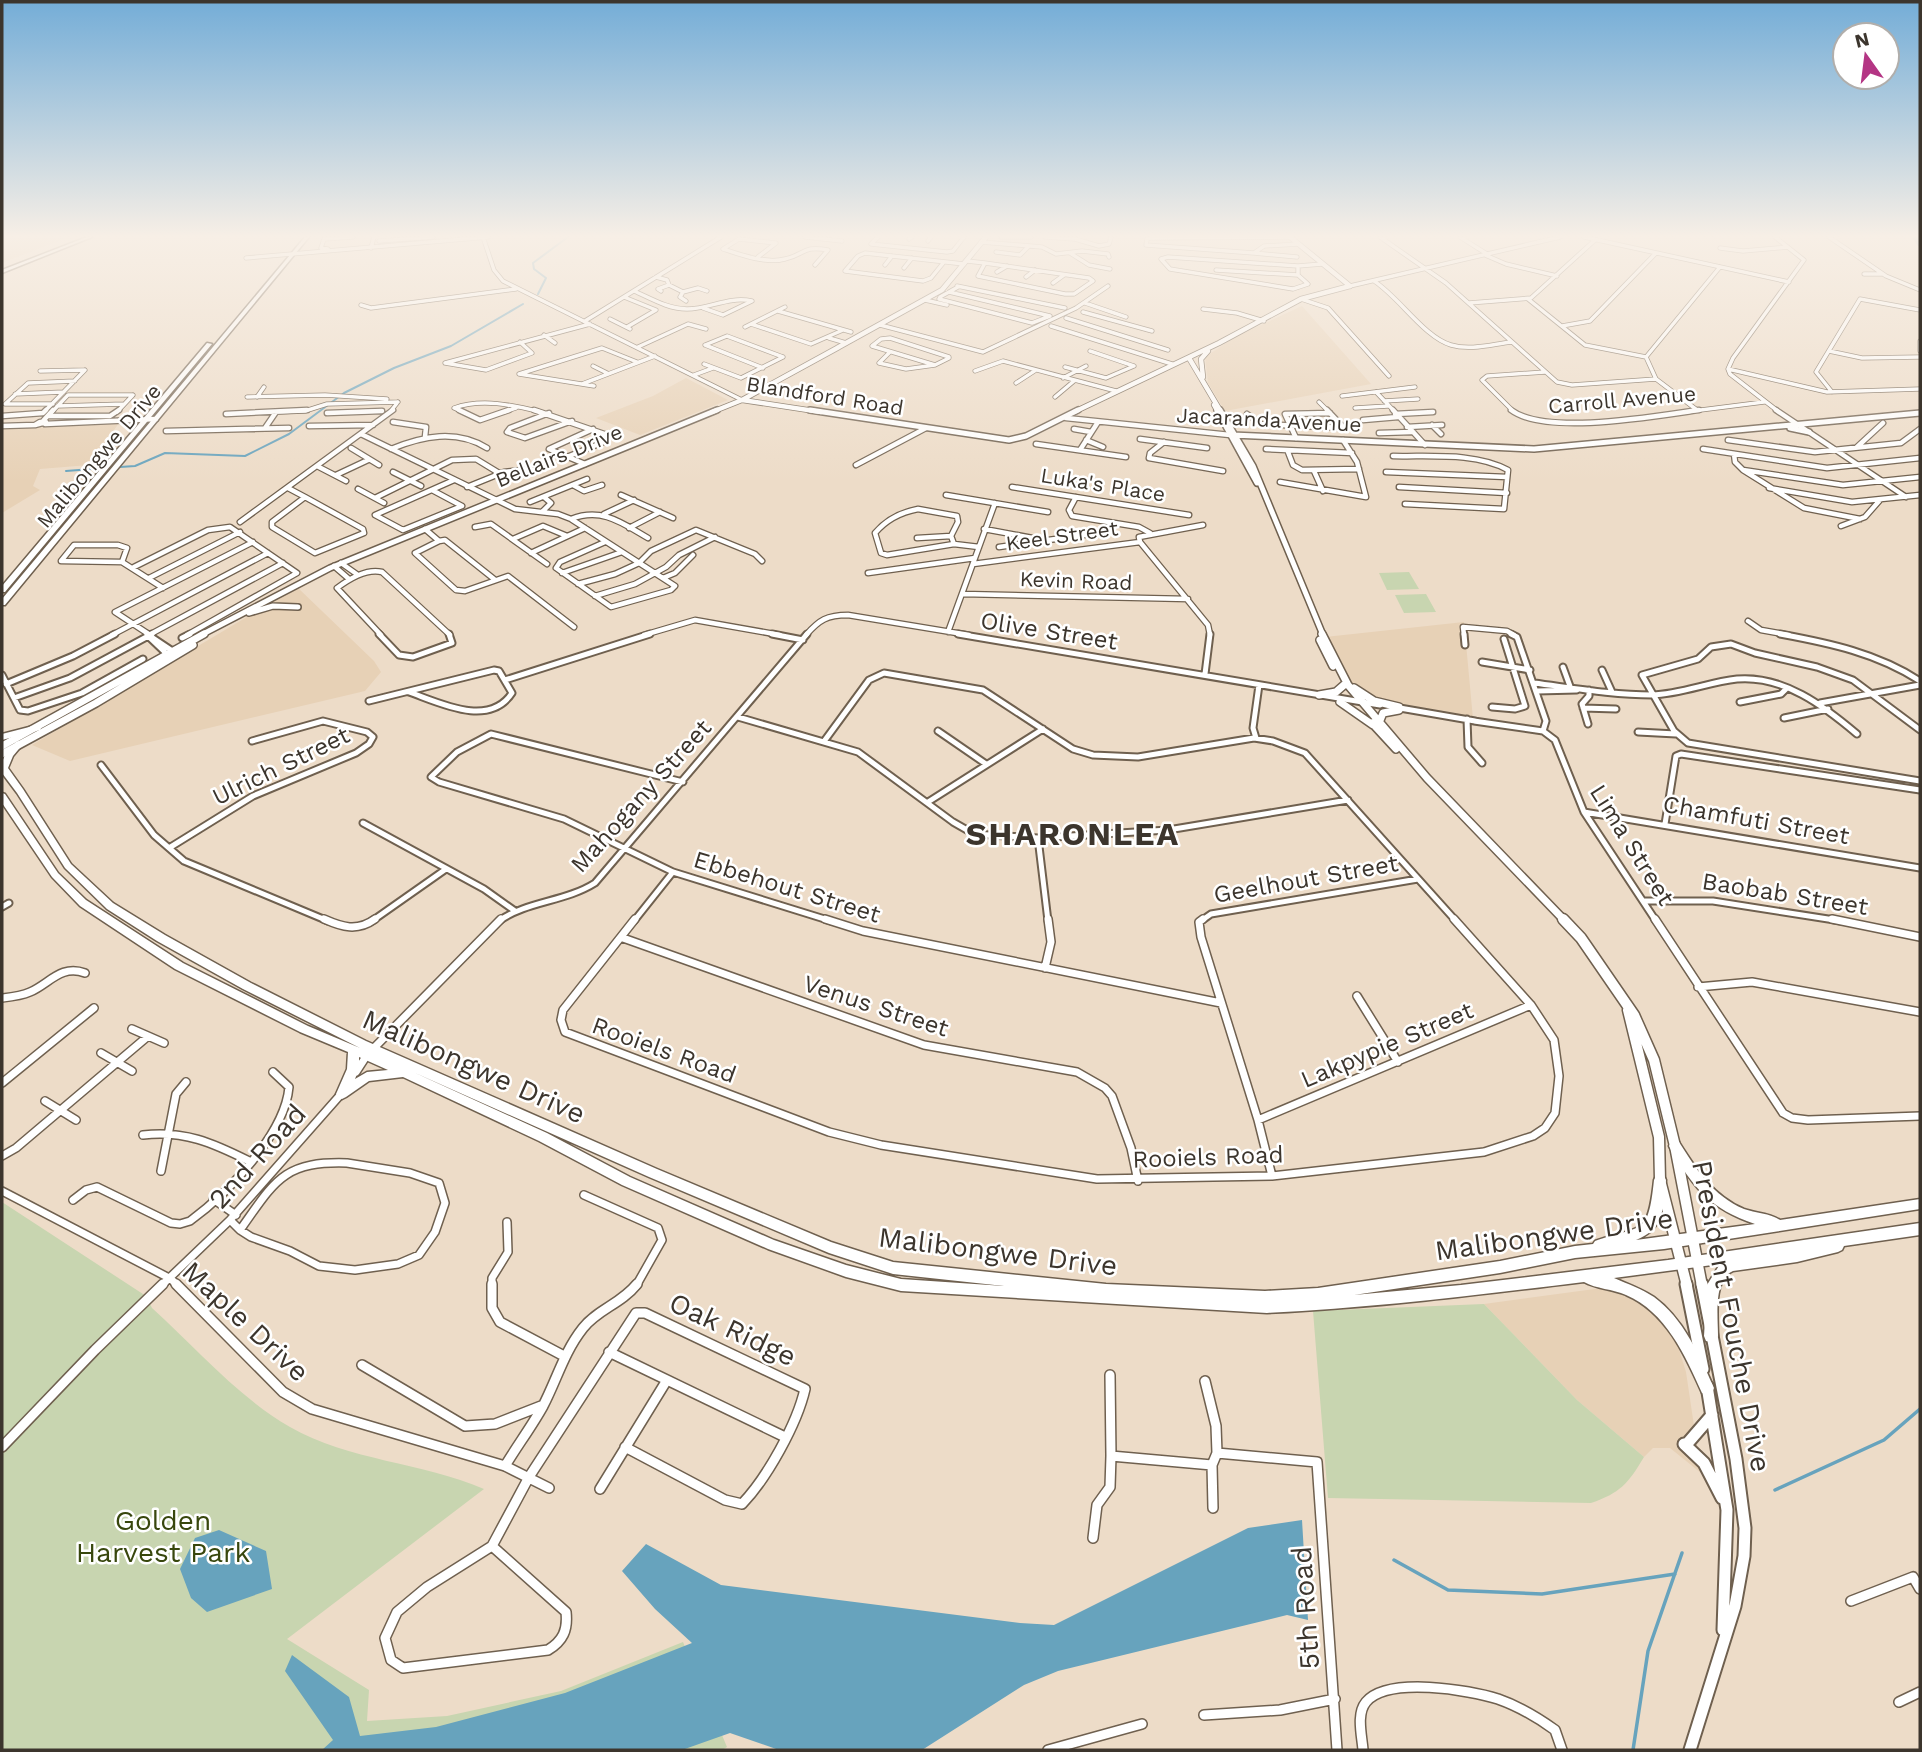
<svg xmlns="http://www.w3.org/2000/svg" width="1922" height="1752" font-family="'Work Sans',sans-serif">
  <rect width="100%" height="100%" fill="#eddcc8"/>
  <path fill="#e7d1b6" d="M2,237h67l-67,26z
    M1302,306l69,78 -146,27 -17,-28 -3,-26 30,-20z
    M686,378l42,22 -88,35 -44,-17 57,-22z
    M119,423l-30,42 -49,4 -7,17 7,4 -38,23v-86z
    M297,587l77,74 7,11 -16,19 -295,70 -38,-16z
    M1464,622l9,97 -113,-16 -35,-66z
    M1602,1288l18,4 20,9 21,20 16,22 9,29 15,101 -31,-25h-17l-9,9 -67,-57 -93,-96z"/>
  <path fill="#c8d5b0" d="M1409,572l10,17 -32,1 -8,-17z
    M1426,594l10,18 -32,1 -9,-18z
    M2,1202l144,94 6,12c44,40 86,89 138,119 59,34 132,35 194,62l-197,150 82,51 -2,31 80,-5 114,-25 122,-49 44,105 -5,3h-720z
    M1484,1304l93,96 67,57c-16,27 -24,36 -53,46l-263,-5 -15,-187z"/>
  <path fill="#67a3bd" d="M1302,1520l6,100 -21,-5 -229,56 -34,14 -102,65h-143l-49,-17 -48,17h-360l11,-10 -48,-69 7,-16 57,42 11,39 76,-9 129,-34 127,-50 -37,-34 -33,-38 24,-27 75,41 299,38 34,2 194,-97z
    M219,1530l47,21 6,38 -65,23 -16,-14 -11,-29 15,-31z"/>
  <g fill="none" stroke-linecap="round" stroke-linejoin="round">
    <path stroke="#67a3bd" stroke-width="2" d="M538,294l8,-16 -12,-9 -1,-6 35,-26
      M120,467l15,-1 30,-13 80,3 44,-22 55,-41 50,-25 57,-22 72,-42
      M66,471l26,-2"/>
    <path stroke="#67a3bd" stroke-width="3.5" d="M1775,1490l109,-50 36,-31
      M1394,1560l54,30 94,4 133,-20
      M1633,1750l15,-99 34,-98"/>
    <path fill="#67a3bd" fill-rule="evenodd" d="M1912,237h6l2,10 -2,-1z"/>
    <g stroke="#6f604f" stroke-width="5">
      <path id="minor-far4" d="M483,237l11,33 9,11 239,119
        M805,237l37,4
        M878,237l-7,7 76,8 6,-1 11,-14
        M1001,237h30
        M1045,237l30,2 24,7 10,-2 2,-7
        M1290,237l-139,1 -4,1 -1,6 108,8 10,-7 34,-2
        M1380,237l66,46 111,99 15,3 84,-6
        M1460,237l27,17
        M1584,237l205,45
        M1775,237l29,23 -71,98 -5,11 2,5 49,38
        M1829,237l57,39 34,14
        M909,239l3,-2
        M379,241l54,-4
        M928,241l3,-4
        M981,242l61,5 14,7 26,-3 26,3 1,3
        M371,248l3,-11
        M1720,248l23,3 45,-4
        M328,249l-7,-1 3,-9 29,-2
        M996,252l24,3 9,-9
        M1070,253l19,12 21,4
        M1254,253l43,4
        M1485,255l21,9 51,12
        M758,257l18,-14 -37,-4 -16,10c18,6 43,15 62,10 20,-4 17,-14 43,-9l-13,15
        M246,258l242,-21
        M967,261l18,2
        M944,262l-13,16 -8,3 -78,-10 13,-15 7,-3 99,11
        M985,263l104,15 4,3 -19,13h-9l-87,-18z
        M885,265l7,-9
        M904,268l8,-10
        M1298,268v7l10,9 -15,5 -123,-20 -9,-10 7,-2 130,9 24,-2
        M1216,270l82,5
        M997,272l10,-6
        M1864,274h17
        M656,277l11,3 2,5 14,7 -3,5 6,4
        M1026,277l9,-7
        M1374,281c25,16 50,56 77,64 19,6 42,-1 61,-3
        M1053,283l11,-8
        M957,286l108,22
        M1350,286l210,-49
        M634,291c16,7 34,18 53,18 23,0 41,-13 65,-8
        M661,291l-3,-2 11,-4
        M683,292l15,-4 9,3
        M949,292l101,24 -18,7 -93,-24 1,-2 18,-10
        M624,297l32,13 -29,17
        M1301,299l27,9 61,68
        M1528,299l57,46 61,12
        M925,300l22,5
        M1085,303l41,14
        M1469,303l62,-5 64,-58
        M361,305l10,3 145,-19
        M703,308l20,7 29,-14
        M1203,309l34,4 27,8
        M778,311l73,21
        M1083,312l69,19
        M1066,318l102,32
        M610,319l20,10
        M585,321l136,-84
        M751,324l60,20 32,-14
        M880,325l103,27 93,-44 32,-22
        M1051,326l121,38
        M1562,326l28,-5 66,-68
        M745,327l40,-20
        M544,335l11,8
        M829,338l17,5
        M890,338l59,19v1l-14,7 -63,-19 9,-7z
        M1920,341v10
        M705,345l22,-9 56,21
        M705,345l58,23
        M638,347l50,-23 18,5
        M1090,351l44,15
        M1829,351l33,7 58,-1
        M890,352l-11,11 27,6 29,-4
        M445,363l145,-39
        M445,363l41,7 46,-17 -12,-11
        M704,364l37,14 42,-21
        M593,366l14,7
        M1065,367l41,11 28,-12
        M1728,369l99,23 93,-3
        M40,371l45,-1
        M975,371l28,-10 113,30
        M519,374l83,-26 35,14
        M519,374l75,12
        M694,375l19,-7
        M1063,378l23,-12
        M1016,383l20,-13
        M582,384l73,-28
        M1376,392l19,20
        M1832,392l-16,-20 44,-73 60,11
        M15,394l49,-2
        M1342,396l73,-9
        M247,397l78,-2 62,4
        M257,397l7,-10
        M1055,397l19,-16
        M1384,401l34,-2
        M1319,402l10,10
        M53,404h-48l23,-21 47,-2
        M57,406l67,-2
        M1355,408l33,-2
        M1697,410l-41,-31 -10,-22 74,-90
        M44,412l41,-42
        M52,412l16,-17h65
        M117,412l16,-17
        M276,412l29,-1 22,-7 71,-2
        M352,412l30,-1
        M390,412l8,-10
        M463,412l-9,-4c28,-10 58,-3 87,4
        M504,412l12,-4
        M1514,412l-32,-32 5,-4 58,-4
        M1685,412l79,-10"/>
    </g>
    <g stroke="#6f604f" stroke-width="7">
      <path id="minor-far3" d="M459,410l21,10 29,-10
        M534,410l76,26 -4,5 -39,16
        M1327,410l18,19
        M1393,410l32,35
        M1511,410c35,26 145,6 188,0
        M1776,410l130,87
        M327,413l55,-2
        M549,413l-39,15 -3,4 18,6 47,-17
        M226,414l81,-4
        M1247,414l14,10 82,4
        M1395,414l38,-2
        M2,416l41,-3 3,-3
        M48,416h62l9,-6
        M1066,418l164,17
        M1363,420l35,-3
        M43,421l10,-11
        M40,422h6l-11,3z
        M393,422l33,5 -1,10
        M45,424l111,-5
        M1432,425l9,9
        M2,426l33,-1
        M309,426l64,-1
        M1407,427l35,-2
        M265,428l11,-16
        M1074,429l17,3
        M166,431l123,-3
        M1379,433l33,-1
        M361,434l154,75 43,5 13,5 104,67 -4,4 -60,17 -55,-39 4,-6 45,-20
        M1296,438l-11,-24 45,-1
        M1140,439l67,9
        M1086,440l17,7
        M1728,440l87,12 86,-9 19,-14
        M1164,442l-14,11 -1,5 74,13
        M1036,444l90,13
        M1857,447l26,-24
        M351,448l28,17
        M391,449c32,-13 65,-20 96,-1
        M1266,449l86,4
        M1703,449l124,19 93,-10
        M1080,450l18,-28
        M1288,452l5,13 9,5 57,-1
        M1734,454l1,8 8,8 61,38 56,11
        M1393,456c36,1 82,-4 115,14l-4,39 -99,-5
        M585,464l-36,-15 44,-20
        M856,465l70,-37
        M317,466l29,15
        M1743,470l100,15 77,-8
        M1314,471l9,20
        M393,472l28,14
        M1386,472l121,5
        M336,475l32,-15
        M454,480l-79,35 28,15 59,-24
        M1280,482l86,15 -9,-35 -14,-22
        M573,485l11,6 18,-6
        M467,487l37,-15 27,-3
        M1012,487l177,28
        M1399,487l108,6
        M288,488l17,9
        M1769,488l83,14 68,-7
        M358,489l26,14
        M432,490l30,16
        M621,495l52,23
        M946,495l102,17
        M305,497l58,32 1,4 -49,20 -43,-26v-5z
        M1076,497l-7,13 3,6 67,11 11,6
        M375,498l77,-38 24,-1 23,14
        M530,502l57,-23
        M918,509l39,7 1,6 -7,14 3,8 -67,11 -6,-2 -6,-20c11,-13 27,-21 43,-24z
        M542,512l9,-9 -7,-6
        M604,514l30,-14
        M571,519c31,-12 51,4 77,19
        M240,522l153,-112
        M1841,526l24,-9 15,-17
        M475,527l16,-3 56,40
        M629,528l31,-16
        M425,529l14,12 6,-1 49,39
        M984,529l54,10
        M917,538l34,-2
        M513,539l30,-13 24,10
        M439,541l-24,12 41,37 9,1 43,-15 66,51
        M1140,542l68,83 2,10
        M954,544l25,3
        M74,545h44l9,3 -5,14 -61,-1z
        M999,547l92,-13
        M531,553l54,-25
        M122,562l41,26
        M341,563l17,12
        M973,564l167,-22 -1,-5 64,-12
        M334,566l15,13
        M134,567l74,-37 22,-3 67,46 -110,62
        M562,573l60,-21
        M868,573l107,-15
        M149,578l91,-46
        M663,578l12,-5 18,-18
        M578,584l37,-10 24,-11 12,-12 45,-21 59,24 7,7
        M963,594l225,5
        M595,596l40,-12 31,-17 13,-12 36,-18
        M1748,621l13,9 28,5
        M948,632l47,-129
        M112,635l156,-82
        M149,635l134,-72
        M150,635l-35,-23 138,-70
        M381,635l-44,-47c12,-9 29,-20 45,-16l68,63
        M644,635l51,-15 85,15
        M806,635c13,-15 21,-20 42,-20l121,20
        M1464,635l-1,-8 44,4 7,4"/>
    </g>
    <g stroke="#6f604f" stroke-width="9">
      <path id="minor-far2" d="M147,634l27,18
        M379,634l20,21 14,2 39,-14 -3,-9
        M772,634l31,6
        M958,634l422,71
        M1464,634l1,11
        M1511,634l6,3 29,84 -3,10 12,9 29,72 72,109
        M1780,634c49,9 97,19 140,47
        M149,637l20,19
        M182,638l8,-4
        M1482,662l48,8
        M1563,667l8,22
        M1602,670l10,22
        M1205,674l5,-40
        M2,675l18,35 8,1 54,-18 61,-34
        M505,680l145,-46
        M1534,683c39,5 79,12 118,12 29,-1 57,-13 85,-16 46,-4 87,27 120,55
        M6,684l67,-28 42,-22
        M1537,691l40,-1
        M14,698l56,-20 82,-44
        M369,701l125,-31 5,1 13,22c-23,35 -72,10 -103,-1
        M1740,702l41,-8 5,-5
        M1820,703l100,-18
        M1394,707l81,14
        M1492,707l23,2 10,-3 -21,-67
        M1583,708l33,1
        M738,717l120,35 95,70 21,12 64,4 130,-8 180,-30
        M1784,718l44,-9
        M1467,719l1,28 14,16
        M1474,721l69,10
        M1588,724l-6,-20 7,-8v-6
        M1920,730l-67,-50 -36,-13 -62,-14 -24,-9 -20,3 -13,12 -56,16 32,56 14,12 232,38
        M938,731l48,33
        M1638,732l38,2
        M1256,738l-3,-10 6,-43
        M825,740l44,-60 15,-7 99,17 90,59 20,6 45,2 116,-19 19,3 32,12 151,168
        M101,765l53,70 30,26 144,60
        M683,782l-192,-48 -34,18 -26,25 8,5 125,37 109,53 158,49
        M928,802l115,-73
        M1584,812l336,56
        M363,823l121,66 31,22
        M1665,824l11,-68 5,-2 239,36
        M1038,838l10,83
        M169,848l84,-52 103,-43 13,-9 4,-7 -6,-5 -44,-11 -71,20
        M1644,901h69l128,20
        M2,907l7,-4
        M372,921l74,-52
        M499,921c28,-20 66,-19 96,-38l212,-249
        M634,921l39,-49
        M1201,921l10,-7 207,-35"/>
    </g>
    <g stroke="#6f604f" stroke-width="10">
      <path id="minor-far1" d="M324,919c18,8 33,13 51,0
        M635,919l-72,91 -2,10 4,12 264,100 52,13 216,34 175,-3 212,-24 49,-16 12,-8 10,-15 4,-37 -5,-36 -23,-35 -77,-86
        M825,919l38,12 358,72
        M1203,919l-4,3 2,15 57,183 14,56
        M1655,919l128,194 9,5 16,2 112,-4
        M1832,919l88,18
        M623,938l301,107 153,27 28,16 7,8 19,52 7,33
        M1045,968l6,-26 -3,-23
        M1698,987l54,-5 168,30
        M1357,996l41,66
        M2,998c9,-1 19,-2 28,-6 19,-8 31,-28 55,-19
        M132,1029l32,14
        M101,1053l31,18
        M356,1072l11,-17 134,-136
        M2,1083l92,-75
        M45,1101l31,19
        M1258,1120l273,-115
        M143,1135c41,-5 70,8 106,26
        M2,1156l14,-8 131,-111
        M347,1163l63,10 29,10 6,20 -10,29 -16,23 -21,9 -43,6 -36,-4 -29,-15 -39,-14 -11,-7c35,-49 43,-69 107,-67z
        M161,1171l15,-77 10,-12
        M2,1191l169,88 7,7
        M584,1195l74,33 4,12 -26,46
        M213,1199l23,16
        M73,1200l13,-10 11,-3 74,36 9,1 10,-3c37,-27 95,-87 99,-134l-16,-15
        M230,1220l10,10
        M161,1286l69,-66 112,-127
        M492,1286v-8l16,-26 -1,-30"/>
    </g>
    <g stroke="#6f604f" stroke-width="12">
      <path id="minor" d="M176,1284l107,108 29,17 193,57 44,22
        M492,1284v24l8,14 64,34
        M609,1352l176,85
        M362,1365l103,61 30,-2 46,-18
        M1110,1375l1,81 101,9
        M1205,1381l11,45 1,27 100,9 20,288
        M2,1447l93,-97 68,-66
        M505,1466c12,-20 27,-40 38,-60 14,-27 21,-54 40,-78 15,-19 38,-24 54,-44
        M600,1489l67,-109
        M1213,1508l-1,-43 5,-12
        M1093,1538l4,-33 13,-18 1,-31
        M492,1546l74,66c2,18 -3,29 -18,38l-145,18 -12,-8 -6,-22 12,-26 30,-25z
        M492,1546l37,-69 107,-164h9l160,76c-8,35 -38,89 -63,115l-17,-4 -100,-53
        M1851,1601l62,-24 7,12
        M1899,1702l21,-10
        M1204,1715l76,-5 55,-11
        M1048,1750l94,-26
        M1363,1750c-1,-14 -7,-36 3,-48 22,-26 103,-12 132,-3 20,7 39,18 57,31l7,20"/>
    </g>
    <g stroke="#6f604f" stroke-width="6">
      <path id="tertiary-far4" d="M1290,237l60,49
        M837,348l105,-58 44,-53
        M1189,358l32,54
        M1203,377l-2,-18 7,-8
        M742,400l79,12
        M1214,405l4,7
        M712,412l30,-12 97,-53
        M1074,412l145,-69 82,-44 49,-13"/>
    </g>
    <g stroke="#6f604f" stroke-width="8">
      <path id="tertiary-far3" d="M810,410l199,30 17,-4 52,-26
        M1217,410l40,73
        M1220,410l33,56 70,169
        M1790,428l19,4
        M1233,435l301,14 386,-36
        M249,613l24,-7 25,1
        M201,635l129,-67 387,-158"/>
    </g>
    <g stroke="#6f604f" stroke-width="10">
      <path id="tertiary-far2" d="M1322,634l26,51 79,93 138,143
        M1320,640l13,26
        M1354,688l20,13 25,6
        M1319,695l17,-3 8,-7
        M1340,702l33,23
        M1372,723l24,26
        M1379,723l4,-10 16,-3
        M2,746l202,-112
        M2,754l94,-51 97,-58"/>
    </g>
    <g stroke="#6f604f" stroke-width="13">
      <path id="tertiary-far1" d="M1563,919l18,19 53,77 20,45 21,86 27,140
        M1628,1010l31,127 1,43 27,106"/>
    </g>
    <g stroke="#6f604f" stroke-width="15">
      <path id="tertiary" d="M1686,1284l17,85
        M1707,1386l20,124 -4,120
        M1684,1444l20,19 18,35
        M1686,1445l26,-30
        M1690,1750l45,-144 9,-50 1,-28 -9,-69 -34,-175"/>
    </g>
    <g stroke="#6f604f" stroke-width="3">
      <path id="secondary" d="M87,237h5l-90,36v-3z
        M305,237h4l-304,368h-3v-6z
        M207,343l5,1 -207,248h-3v-6z
        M37,725l4,3 -1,2 -38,10v-6z
        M19,741l4,3 -10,12 -5,12 15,21 48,75 42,39 52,32 86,48 115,58 291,128 174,73 62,20 213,22 159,7 53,-3 182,-27 75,-15 18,-2 2,-3c47,-17 53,-3 59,-61l2,-4 4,-1 4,1 2,4c-3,27 -1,49 -30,60l119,-16c-45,-15 -61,-36 -84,-74l-2,-4 2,-4 4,-1 4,1c17,27 34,54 65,67 11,4 26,4 36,11l140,-21v10l-256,40 -89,9 -75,15 -146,22 107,-10 207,-25 252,-37v12l-76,11 -2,4 -4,2 -41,10 -64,9c-20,8 -15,46 -15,65l-2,5 -5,1 -5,-1 -2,-5 3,-51 13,-21 -106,14c14,6 28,11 40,19 29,21 46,59 60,91l-2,5 -5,2 -5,-2c-17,-38 -36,-81 -76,-98 -13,-6 -30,-6 -42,-13 -105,13 -211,26 -317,31l-366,-22 -55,-14 -78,-28 -146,-64 -83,-44 -136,-64 -34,4 -23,16 -4,2 -4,-2 -2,-3 11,-25 1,-17 -48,-20 -125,-63 -95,-63 -28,-29 -50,-74v-10l3,1 53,79 28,27 97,63 125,63 52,22 -117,-59 -86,-48 -50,-32 -42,-41 -48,-75 -15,-20v-11l3,-7 11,-13zM359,1057l29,13 -21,2 -12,7 4,-10zM413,1072l236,105 180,76 64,21 111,12 -103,-7 -55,-14 -72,-25 -144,-63 -83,-44z"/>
    </g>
    <use href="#minor-far4" stroke="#fff" stroke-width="3.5"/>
    <use href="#minor-far3" stroke="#fff" stroke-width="4.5"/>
    <use href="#minor-far2" stroke="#fff" stroke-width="5"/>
    <use href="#minor-far1" stroke="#fff" stroke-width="7"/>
    <use href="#minor" stroke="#fff" stroke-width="9"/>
    <use href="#tertiary-far4" stroke="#fff" stroke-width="4.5"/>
    <use href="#tertiary-far3" stroke="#fff" stroke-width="5"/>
    <use href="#tertiary-far2" stroke="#fff" stroke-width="7"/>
    <use href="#tertiary-far1" stroke="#fff" stroke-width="10"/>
    <use href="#tertiary" stroke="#fff" stroke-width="11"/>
    <use href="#secondary" fill="#fff" fill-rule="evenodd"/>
  </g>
  <linearGradient id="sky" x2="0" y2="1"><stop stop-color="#74add7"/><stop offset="0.49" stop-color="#f7efe6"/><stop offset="1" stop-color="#f7efe6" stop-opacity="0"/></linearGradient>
  <rect width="1922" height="482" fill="url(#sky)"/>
  <g text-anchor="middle" stroke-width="5" stroke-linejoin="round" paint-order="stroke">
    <g font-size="21" fill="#3c352d" stroke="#fff">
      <text transform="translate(825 396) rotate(9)" y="7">Blandford Road</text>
      <text transform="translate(1622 400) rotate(-5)" y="7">Carroll Avenue</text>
      <text transform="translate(1269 420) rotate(3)" y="7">Jacaranda Avenue</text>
      <text transform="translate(99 456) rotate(-50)" y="7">Malibongwe Drive</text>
      <text transform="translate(559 456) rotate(-22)" y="7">Bellairs Drive</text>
      <text transform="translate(1103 485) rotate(9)" y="7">Luka's Place</text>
      <text transform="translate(1062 536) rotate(-8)" y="7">Keel Street</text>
      <text transform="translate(1076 581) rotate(2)" y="7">Kevin Road</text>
    </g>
    <g font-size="24" fill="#3c352d" stroke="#fff">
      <text transform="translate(1049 631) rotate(9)" y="8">Olive Street</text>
      <text transform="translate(281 766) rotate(-26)" y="8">Ulrich Street</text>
      <text transform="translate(641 796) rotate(-48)" y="8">Mahogany Street</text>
      <text transform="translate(1756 820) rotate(10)" y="8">Chamfuti Street</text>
      <text transform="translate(1632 845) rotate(58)" y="8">Lima Street</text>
      <text transform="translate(1306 879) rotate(-10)" y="8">Geelhout Street</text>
      <text transform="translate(787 887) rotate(17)" y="8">Ebbehout Street</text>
      <text transform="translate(1785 894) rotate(9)" y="8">Baobab Street</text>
      <text transform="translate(876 1006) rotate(18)" y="8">Venus Street</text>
      <text transform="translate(1387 1045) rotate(-23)" y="8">Lakpypie Street</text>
      <text transform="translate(664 1050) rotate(20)" y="8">Rooiels Road</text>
      <text transform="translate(1208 1157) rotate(-2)" y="8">Rooiels Road</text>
    </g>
    <g font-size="28" fill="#3c352d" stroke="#fff">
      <text transform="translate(474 1066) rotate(24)" y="10">Malibongwe Drive</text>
      <text transform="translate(257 1156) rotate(-48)" y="10">2nd Road</text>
      <text transform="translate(1554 1234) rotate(-8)" y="10">Malibongwe Drive</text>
      <text transform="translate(998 1251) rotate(7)" y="10">Malibongwe Drive</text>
      <text transform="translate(1732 1316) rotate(79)" y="10">President Fouche Drive</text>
      <text transform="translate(246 1321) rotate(43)" y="10">Maple Drive</text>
      <text transform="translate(733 1329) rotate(25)" y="10">Oak Ridge</text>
      <text transform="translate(1305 1608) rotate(-94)" y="10">5th Road</text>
    </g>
    <g font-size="28" fill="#38470d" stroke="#fff">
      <text x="163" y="1530">Golden<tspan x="163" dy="32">Harvest Park</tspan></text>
    </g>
    <g font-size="32" font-weight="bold" letter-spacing="2" fill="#3c352d" stroke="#fff">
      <text x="1073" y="845">SHARONLEA</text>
    </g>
  </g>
  <rect width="1922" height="1752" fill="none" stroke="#3c352d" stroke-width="7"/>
  <g transform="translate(1866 56) rotate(346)"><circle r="33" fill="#ffffff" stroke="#b1aeab" stroke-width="2"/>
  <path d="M0-5L12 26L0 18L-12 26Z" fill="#b43584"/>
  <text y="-10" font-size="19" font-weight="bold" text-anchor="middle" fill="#3c352d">N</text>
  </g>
</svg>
